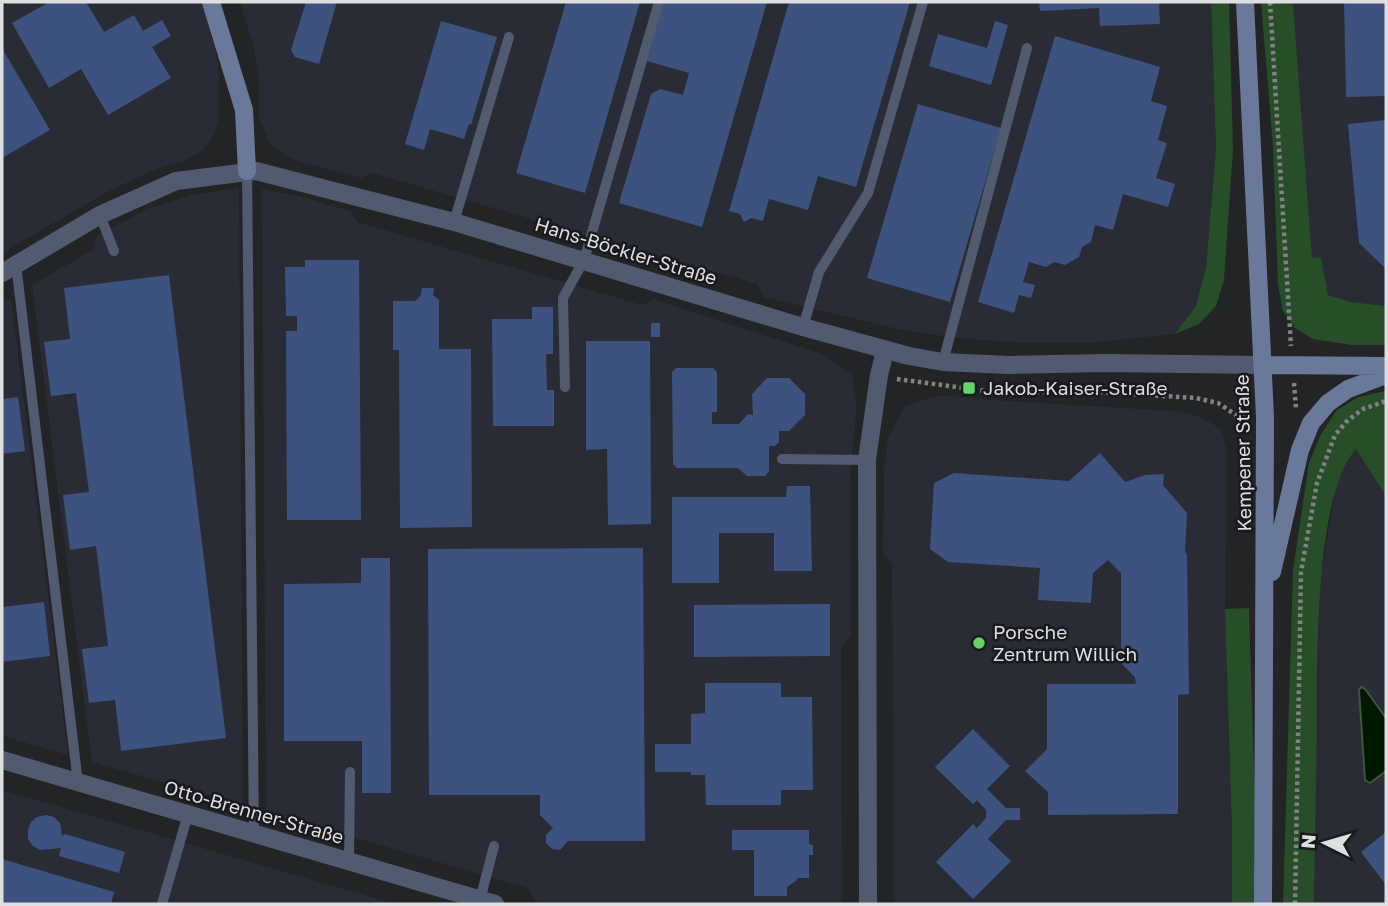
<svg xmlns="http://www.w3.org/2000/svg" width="1388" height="906" font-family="'Golos Text',sans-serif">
  <rect width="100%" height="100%" fill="#232426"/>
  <path fill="#292c34" d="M2,2h202l10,36 5,38v42l-5,17 -9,14 -22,13 -27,7 -47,22 -105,61 -2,-1z
    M240,2h971l5,145 -10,120 -10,39 -21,28 -85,9h-64l-69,-5 -54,-8 -140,-33 -6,-13 -385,-111 -11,5 -70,-19 -21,-15 -11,-26v-41l-6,-33z
    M1293,2h93v304l-35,-4 -23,-7 -7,-38 -9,1z
    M239,188l4,617 -151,-43 -60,-477 62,-36 2,-12 50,-28 45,-14z
    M262,189l45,9 45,14 5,10 285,83 12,-6 170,56 28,19 5,34 -7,62 1,166 -10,10 1,258h-292l-16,-4 -6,-12 -262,-76z
    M11,298l57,457 -66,-19v-433z
    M941,395l50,5 182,11 26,5 22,13 6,22 -2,158 7,222v73h-338l-2,-340 -9,-11 1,-82 4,-34 17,-31z
    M1356,448l30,48v222l-21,-29 5,94 16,-12v133h-72l6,-322 15,-91 6,-21z
    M2,790l394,114h-394z"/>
  <path fill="#284d29" d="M1211,2h18l4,147 -9,131 -8,26 -17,18 -24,10 21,-28 10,-39 10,-120z
    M1261,2h32l19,256 9,-1 7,38 23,7 35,4v39h-34l-39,-6 -18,-11 -12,-17 -5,-27 -5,-138z
    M1386,391v105l-30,-47c-43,48 -38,218 -39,285 -1,57 -2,114 -3,170h-31l10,-334 16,-107 11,-27 16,-25 22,-14z
    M1249,608l6,194 -1,102h-22v-73l-7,-222z"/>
  <path fill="#001700" stroke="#435343" stroke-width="2" d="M1361,687l4,2 21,29v53l-16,12 -5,-3 -6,-90z"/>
  <path fill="#3e5280" d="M49,2h37l18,30 30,-17 9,16 19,-11 9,16 -19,11 19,31 -63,37 -27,-46 -32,19 -37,-65z
    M306,2h31l-18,62 -24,-7 -4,-7z
    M566,2h74l-55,191 -69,-20z
    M664,2h103l-65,225 -83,-24 32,-109 9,-5 23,6 6,-22 -42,-12z
    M789,2h121l-54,185 -38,-11 -10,34 -39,-11 -6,22 -12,-3 -7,4 -4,-8 -11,-3z
    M1039,2h120l1,22 -60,2 -1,-18 -59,3z
    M1344,2h42v94l-40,1z
    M441,21l56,16 -26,88 -2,-1 -5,15 -34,-10 -6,21 -19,-6z
    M995,21l13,4 -17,60 -62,-19 9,-32 49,14z
    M1055,36l105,31 -9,34 16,5 -9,34 9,3 -11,35 19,6 -7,23 -45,-13 -10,36 -18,-5 -4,17 -9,5 -3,10 -14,8 -11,-3 -8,5 -17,-5 -6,20 12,3 -4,13 -12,-3 -5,18 -36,-11z
    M2,48l48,82 -48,28z
    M918,104l83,24 -51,174 -83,-24z
    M1386,120v149l-27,-26 -11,-119z
    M305,260h54l2,260h-74l-1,-189h11v-15h-11l-1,-49h20z
    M169,275l57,463 -105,13 -6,-51 -26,3 -7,-54 26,-3 -9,-76 -3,-24 -26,4 -7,-55 26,-3 -13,-99 -25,3 -7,-54 26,-3 -6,-51z
    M422,288h12l-1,7 6,5v49h32l1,178 -72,1 -1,-178h-6v-49h22l6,-6z
    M532,307h21v47h-7l1,36h7v36h-61l-1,-107h40z
    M651,323h9v14h-9z
    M586,341h64l1,183 -43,1 -1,-76 -21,1z
    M676,368h37l4,4v40h-5v12h27l9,-10 5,1 -1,-21 15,-16h22l16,16v21l-16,16h-10v11l-4,4h-6v25l-4,5h-18l-9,-8h-61l-4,-4 -1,-92z
    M18,397l7,54 -23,3v-55z
    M1100,453l25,29 20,-7 19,-1 -1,11 24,28 -2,38 2,4 2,139 -11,1v119l-130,1v-23l-23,-21 22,-22v-65h89l-1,-7 -14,-14v-90l-13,-13 -15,13 -2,30 -53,-3 2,-32 -92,-6 -18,-13 4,-66 20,-10 115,8z
    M787,486h23l2,85h-38v-38h-55v50h-47v-86h114z
    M643,548l2,293h-77l-8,9 -8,-1 -6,-6v-8l7,-7 -13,-13v-20h-111l-1,-246z
    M361,558h29l1,235h-29v-52h-78v-157l77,-1z
    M44,602l6,54 -48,6v-55z
    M830,604v52l-136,1v-52z
    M705,683h76v14h31l1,93h-32v15h-75l-1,-30h-14v-3h-36v-28h36v-30l14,-1z
    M973,729l37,37 -23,23 19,19h14v12h-14l-18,19 23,22 -38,38 -37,-37 37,-38 4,4 9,-10v-8l-9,-10 -4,4 -38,-37z
    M46,815l8,2 6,6 2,13 3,-2 60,18 -6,21 -60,-17 2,-8 -21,2 -7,-4 -5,-7v-9l3,-8 6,-5z
    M732,830h77v14l4,1v10h-4v23h-12v2l-10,7v9h-33v-46h-22z
    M1386,832v53l-25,-33z
    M2,859l112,33 -3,12h-109z"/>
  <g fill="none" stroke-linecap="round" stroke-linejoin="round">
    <path stroke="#818283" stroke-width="4.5" stroke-dasharray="3.5 3.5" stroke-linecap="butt" d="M1270,2l21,344
      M897,379l104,14 82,-2 113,7 22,5 18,12 11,1
      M1294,383l2,26
      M1295,904l6,-332 16,-89 18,-48 12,-14 16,-12 23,-8"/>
    <path stroke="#515b6f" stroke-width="10" d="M247,171l7,663
      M100,215l14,36
      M454,222l55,-185
      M16,264l62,519
      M803,327l16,-55 49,-79 55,-191
      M943,362l84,-314
      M565,387l-2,-89 21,-38 75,-258
      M782,459l85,1
      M349,862l1,-90
      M480,900l14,-54
      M162,904l26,-90"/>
    <path stroke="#515b6f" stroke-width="18" d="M2,273l98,-58 76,-34 80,-10 198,51 349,105 106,29 34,6 65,3 97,-2 158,2
      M2,760l493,144
      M868,904l-1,-444 12,-85 6,-24"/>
    <path stroke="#6a799a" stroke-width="18" d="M211,2l33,108 3,61
      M1245,2l20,415 -2,487
      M1263,365l123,1
      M1272,572l28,-122 11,-27 17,-20 20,-14 38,-14"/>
  </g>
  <g fill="#64d468" stroke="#191a1d" stroke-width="2.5">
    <rect x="962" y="381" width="14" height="14" rx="3.5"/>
    <circle cx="979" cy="643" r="7"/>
  </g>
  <g text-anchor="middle" stroke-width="5" stroke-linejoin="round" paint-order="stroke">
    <g font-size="19" fill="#dedfe0" stroke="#191a1d">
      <text transform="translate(626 251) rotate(17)" y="7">Hans-Böckler-Straße</text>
      <text transform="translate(1243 453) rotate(-91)" y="7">Kempener Straße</text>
      <text transform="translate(254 812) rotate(16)" y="7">Otto-Brenner-Straße</text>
    </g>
    <g font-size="19" fill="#dedfe0" stroke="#191a1d" text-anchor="start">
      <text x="983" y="395">Jakob-Kaiser-Straße</text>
      <text x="993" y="639">Porsche<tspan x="993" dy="22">Zentrum Willich</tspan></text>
    </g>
  </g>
  <rect width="1388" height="906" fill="none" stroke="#dedfe0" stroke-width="7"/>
  <g transform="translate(1325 843) rotate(275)" stroke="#191a1d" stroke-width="5" paint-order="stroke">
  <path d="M0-5L12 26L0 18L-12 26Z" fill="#dedfe0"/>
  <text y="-10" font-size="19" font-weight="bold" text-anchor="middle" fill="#dedfe0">N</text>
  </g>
</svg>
